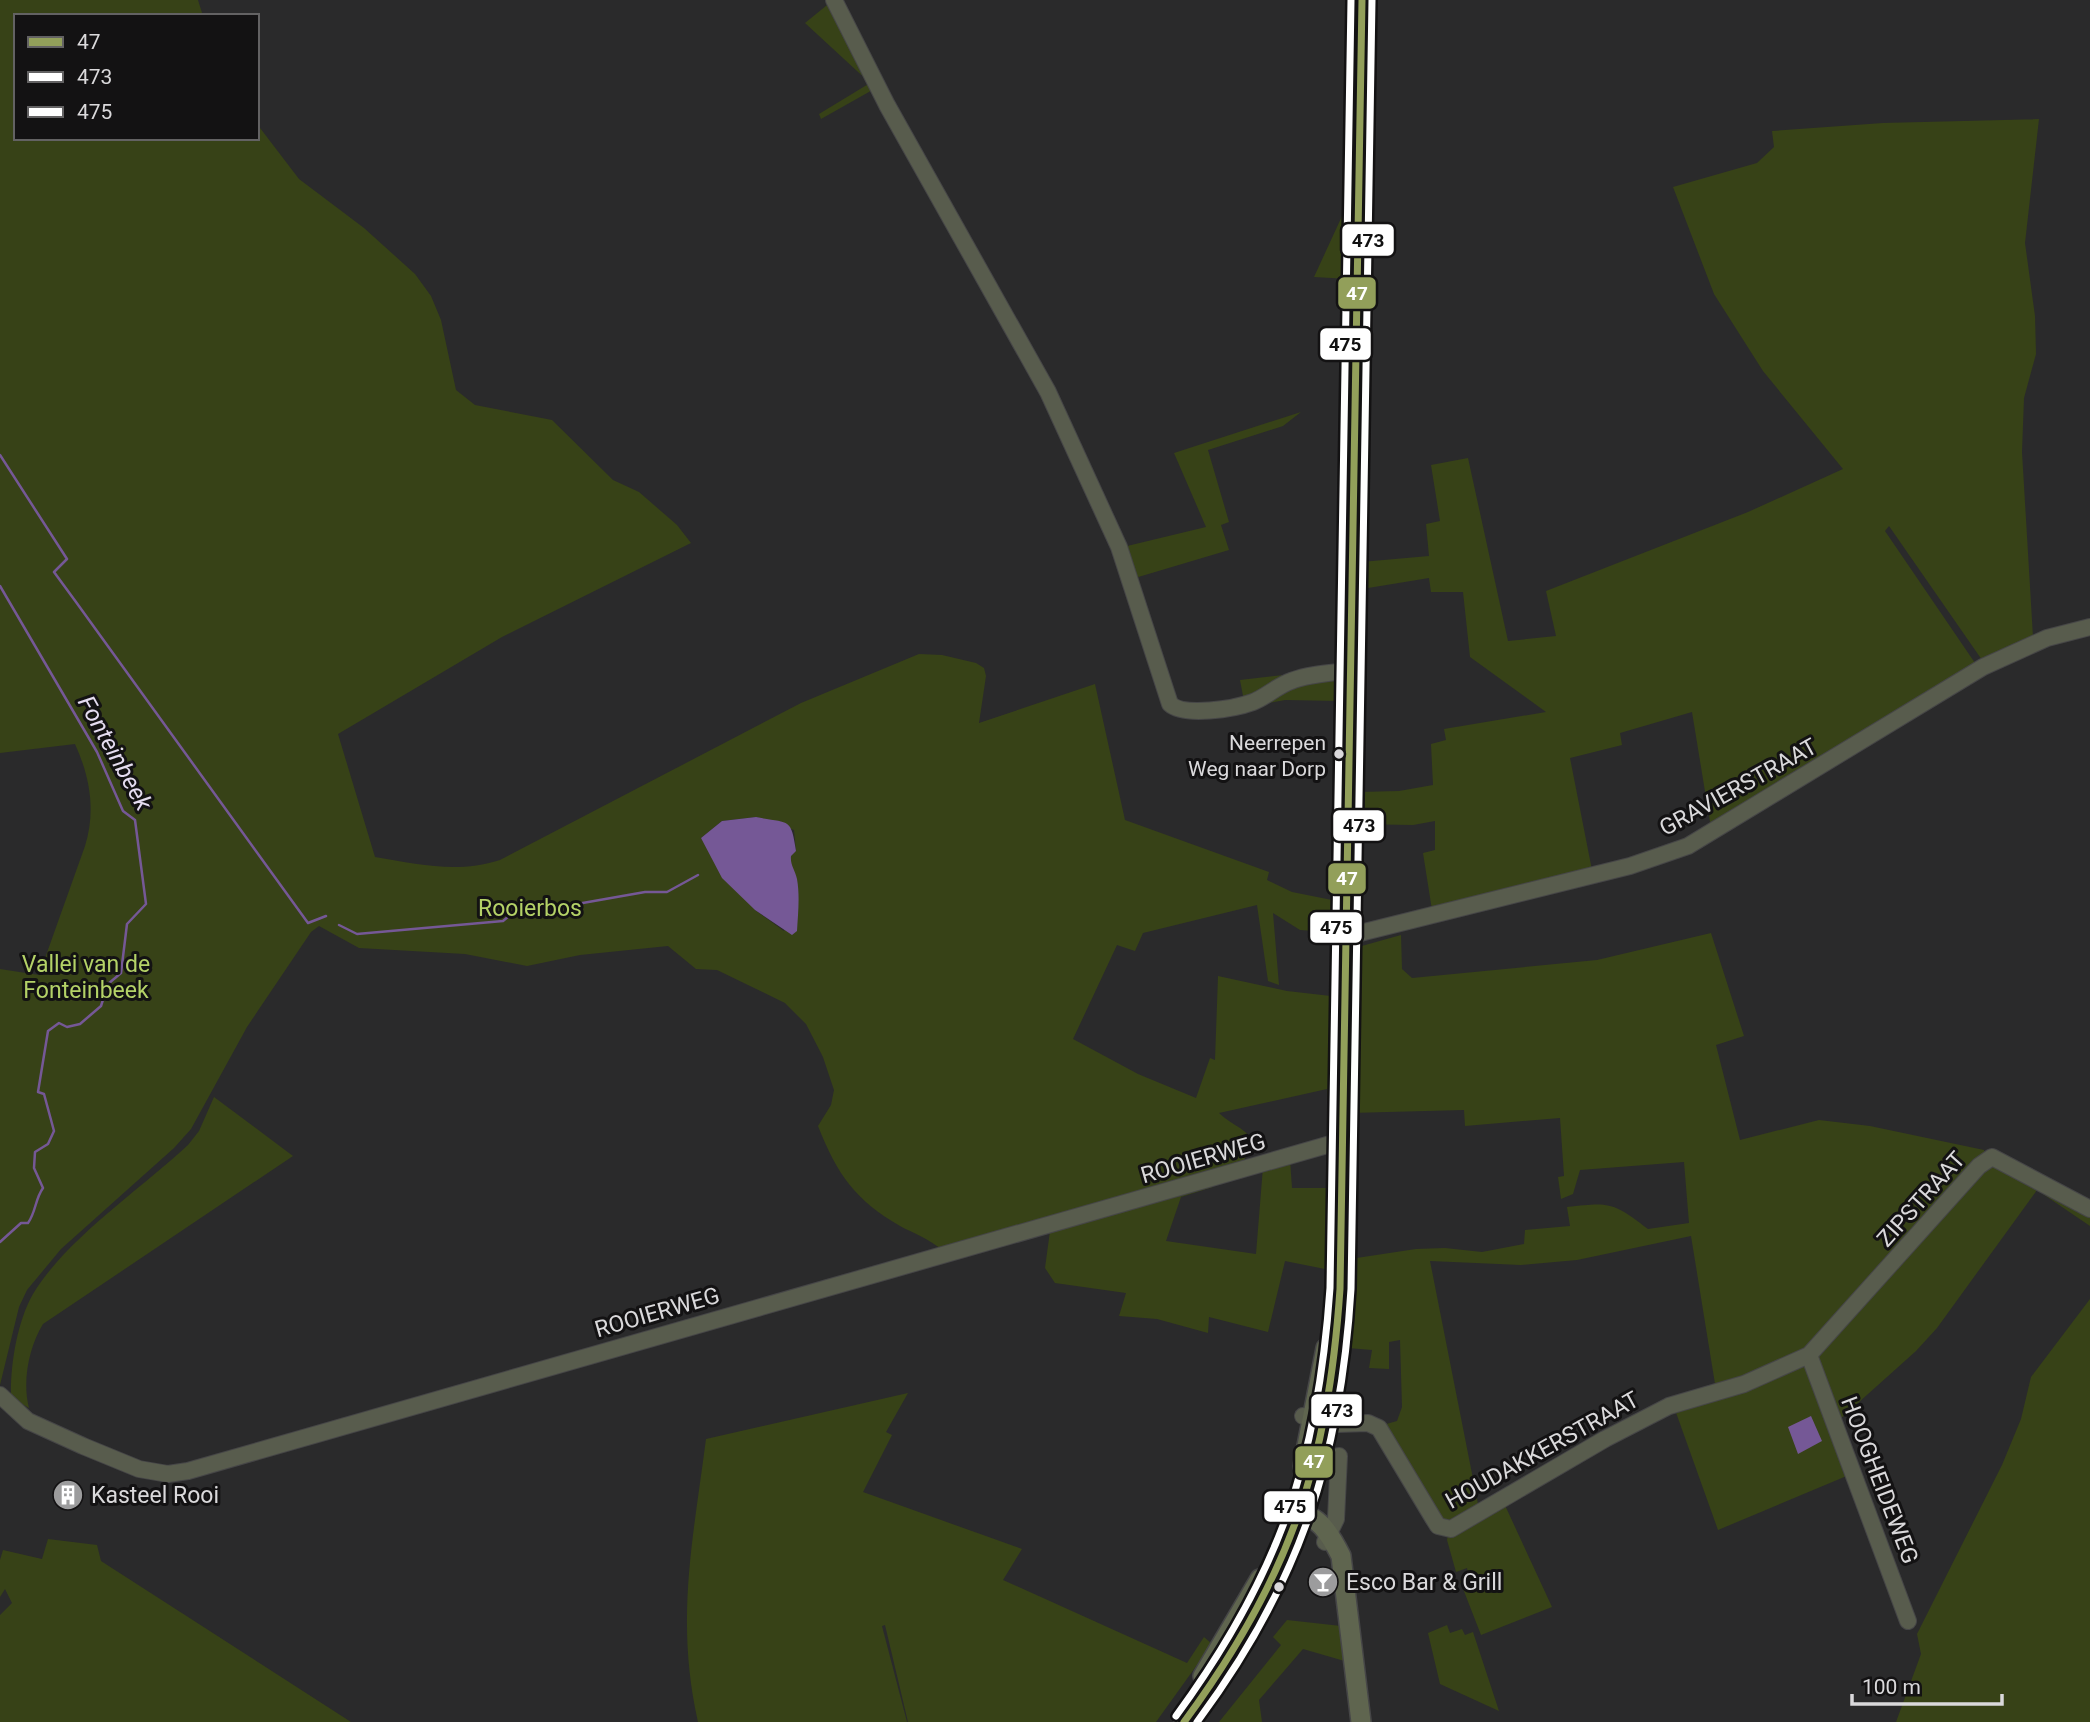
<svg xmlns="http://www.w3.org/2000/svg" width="2090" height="1722" font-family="Roboto,sans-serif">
  <rect width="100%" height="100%" fill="#2a2a2b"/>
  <path fill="#374217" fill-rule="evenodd" d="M0,0h198l5,16h-187v122h241v-14l42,55 65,49 51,46 16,22 10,24 15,70 19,15 77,15 61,60 26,12 38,33 14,18 -189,94 -164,97 37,123c44,7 81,17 125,3l301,-157 118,-49 23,1 34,8 8,5 2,8 -7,47 116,-39 30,136 144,52 -2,8 25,12 40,8 -1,31 7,-1 -4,201 -5,1 -2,-43 -108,24c21,20 48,18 20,54l-296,84c-13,-12 -28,-17 -43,-25 -45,-26 -63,-52 -82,-100l13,-21 3,-15 -11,-33 -17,-33 -21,-21 -68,-33 -21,-1 -28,-23 -88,9 -53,11 -62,-12 -106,-6 -40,-22 -8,6 -64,95 -56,102 -17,19 -113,101 -34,41 -8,17 -19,78v-416l39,6 46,-129c11,-35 5,-69 -10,-102l-75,9zM756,817l38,13 2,21 -6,5 -6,75 -29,-21 -54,-72 21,-17zM1257,905l11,76 11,4 -6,-72 27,17 30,2 1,64 -44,-5 -69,-15 -3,84 -5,-2 -14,40 -58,-24 -65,-35 44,-94 18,6 8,-18z
    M832,1l44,87 -55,31 -2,-5 51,-31 -65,-60z
    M2039,119l-14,124 10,73 1,38 -12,44 -2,54 11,185 -51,23 -93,-134 -4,5 90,132 -264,165 -19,-116 -72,21 2,12 -52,13 22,112 -160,40 -9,-57 12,-3v-29l-22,4 -59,-1 5,-32 40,-1 34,-6 -2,-41 15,-4 -2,-11 102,-17 -76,-55 -7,-65h-32l-2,-14 -67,11 -1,-27 68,-6 -3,-32 14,-3 -9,-56 37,-7 40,183 48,-5 -10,-45 202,-79 95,-43 -80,-98 -49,-77 -41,-107 84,-24 17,-16 -2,-16 111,-8z
    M1348,210l3,4 -2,65 -35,-2 29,-63z
    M1301,412l-18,14 -75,24 21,72 -8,3 8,25 -94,28 -12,-31 83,-20 -32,-74z
    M1309,672l-65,29 -4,-21z
    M1336,678l5,4 -1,19 -55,-1 -34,6 39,-22z
    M1711,933l33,103 -28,9 24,95 79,-20 51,6 114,24 2,6 -178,194 -92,40 -25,-154 -114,24 -56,5 -91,-4 49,248 -21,11 -16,1 -59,-96 14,-4 5,-14 -2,-67 -11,2v27l-20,-1 3,-18 -24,-2 2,-89 66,-10 29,-1 37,4 42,-8 1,-14 45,-4 -3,-19c43,-5 46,-5 81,22l41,-6 -5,-61 -104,8 -7,24 -12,5 -3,-22 6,-1 -4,-58 -95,8 -1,-16 -114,3 1,-164 50,-14 1,34 10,9 185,-18z
    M214,1097l79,59 -250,168c-14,23 -21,57 -14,84l-18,-10c-1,-32 6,-76 22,-104 32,-54 109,-106 155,-149l11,-14z
    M1290,1159l2,29h38l-5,81 -40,-8 -17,71 -59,-15 -1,16 -51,-14 -38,-3 7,-23 -71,-10 -10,-15 5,-37 162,-49 1,5 -32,10 -15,44 90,13 7,-87z
    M1986,1163l104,51v12l-53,-36 -100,138 -21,23 -77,69 -23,-66z
    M2090,1299v423h-194l25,-68 -4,-20 85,-169 19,-46 10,-42z
    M1807,1359l42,116 -131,55 -44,-123z
    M908,1393l-22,39 6,3 -29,57 159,57 -19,31 184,83 17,-26 8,7 -56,78h-248l-23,-97 -3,1 25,96h-209c-23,-102 -5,-182 8,-283z
    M1503,1501l49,106 -71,28 -21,-54 9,-3 -2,-10 -11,4 -9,-32 1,-5z
    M48,1539l49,6 4,16 250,161h-351v-107l12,-12 -7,-14 -5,8v-37l3,-10 39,9z
    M1287,1620l54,6 7,36 -45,-13 -44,51 3,22h-43l62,-77 -8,-8z
    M1447,1625l3,8 12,-4 3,6 8,-3 26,79 -59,-27 -12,-51z"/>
  <path fill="#755896" d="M756,817c33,7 35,-1 40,34l-5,5c-1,9 4,14 6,23 3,17 1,35 0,52l-5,4 -37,-25 -33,-32 -21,-40 21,-17z
    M1811,1416l11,25 -24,13 -10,-27z"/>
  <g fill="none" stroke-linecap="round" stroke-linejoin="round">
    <path stroke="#755896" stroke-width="2.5" d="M0,455l67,104 -13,13 22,30 232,321 18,-7
      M0,586l97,166 26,59 12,9 11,84 -19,20 -6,49 -13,11 -7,22 -21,18 -13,3 -8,-4 -11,8 -10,61 6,2 10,37 -6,13 -13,8 -1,16 9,20c-8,11 -7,24 -15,35h-7l-21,19
      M339,925l18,9 146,-13 6,-5 136,-24h22l31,-17"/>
    <g stroke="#464647" stroke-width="18">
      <path id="minor" d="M834,0l53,105 161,287 71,155 51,157c14,13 64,5 83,-2 13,-5 24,-16 38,-21 18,-7 39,-8 58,-10
        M1344,937l286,-71 58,-20 295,-179 64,-29 43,-11
        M1809,1355l99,266
        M0,1395l28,26 55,25 56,23 29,5 20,-3 1153,-330
        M1303,1416l33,8 32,-1 11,5 54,90 5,8 13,3 154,-90 64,-33 75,-22 65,-29 170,-189 13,-9 98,52
        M1325,1542l11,-23 3,-63"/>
    </g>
    <g stroke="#464647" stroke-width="22">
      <path id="major" d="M1303,1466l23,-118
        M1292,1515c25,-5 39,21 49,41l20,166
        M1203,1676l57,-97
        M1184,1722c116,-141 166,-320 155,-501l23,-1221"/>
    </g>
    <use href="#minor" stroke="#585c4d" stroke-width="16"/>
    <use href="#major" stroke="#5f654f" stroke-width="19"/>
    <g stroke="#131213" stroke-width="12">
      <path id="bus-1" d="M1184,1722c105,-142 144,-257 156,-433l22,-1289"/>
    </g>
    <g stroke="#131213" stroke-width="12">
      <path id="bus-2" d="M1197,1722c102,-137 144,-264 154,-433l21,-1289"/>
    </g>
    <g stroke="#131213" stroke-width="12">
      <path id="bus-3" d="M1176,1716c103,-141 142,-254 154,-428l21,-1288"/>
    </g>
    <use href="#bus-1" stroke="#929f5a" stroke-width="7"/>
    <use href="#bus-2" stroke="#fff" stroke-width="7"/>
    <use href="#bus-3" stroke="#fff" stroke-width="7"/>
  </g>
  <defs>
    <g id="building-disc" transform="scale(1.575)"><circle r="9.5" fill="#9c9c9d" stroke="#131213"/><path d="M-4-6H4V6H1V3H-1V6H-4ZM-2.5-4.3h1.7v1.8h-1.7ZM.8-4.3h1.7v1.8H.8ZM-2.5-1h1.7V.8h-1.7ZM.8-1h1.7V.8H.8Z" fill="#fff"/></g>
    <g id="bar-disc" transform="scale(1.575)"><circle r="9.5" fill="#9c9c9d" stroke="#131213"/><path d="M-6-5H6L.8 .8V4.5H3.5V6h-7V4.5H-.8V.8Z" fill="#fff"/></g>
  </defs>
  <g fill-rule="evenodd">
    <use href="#building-disc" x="68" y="1495"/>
    <use href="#bar-disc" x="1323" y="1582"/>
  </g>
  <g fill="#dad9db" stroke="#131213" stroke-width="2.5">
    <circle cx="1339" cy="754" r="6"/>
    <circle cx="1279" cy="1587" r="6"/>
  </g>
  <g text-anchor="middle" stroke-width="6" stroke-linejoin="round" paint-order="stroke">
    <g font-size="21" fill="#dad9db" stroke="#131213" text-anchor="end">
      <text x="1326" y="750">Neerrepen<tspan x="1326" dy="26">Weg naar Dorp</tspan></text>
    </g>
    <g font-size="23" fill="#dad9db" stroke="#131213">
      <text transform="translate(1738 787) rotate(-29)" y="8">GRAVIERSTRAAT</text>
      <text transform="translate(1203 1158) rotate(-16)" y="8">ROOIERWEG</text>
      <text transform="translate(1921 1199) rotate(-48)" y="8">ZIPSTRAAT</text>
      <text transform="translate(657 1312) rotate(-16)" y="8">ROOIERWEG</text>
      <text transform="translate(1542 1450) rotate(-29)" y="8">HOUDAKKERSTRAAT</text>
      <text transform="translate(1880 1480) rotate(69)" y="8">HOOGHEIDEWEG</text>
    </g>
    <g font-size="23" fill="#b4d267" stroke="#131213">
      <text x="530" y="916">Rooierbos</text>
      <text x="86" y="972">Vallei van de<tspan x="86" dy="26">Fonteinbeek</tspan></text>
    </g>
    <g font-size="23" fill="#dad9db" stroke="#131213" text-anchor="start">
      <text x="91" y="1503">Kasteel Rooi</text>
      <text x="1346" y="1590">Esco Bar &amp; Grill</text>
    </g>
    <g font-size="24" font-style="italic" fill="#e5ddf0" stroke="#131213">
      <text transform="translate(115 753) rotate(61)" y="8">Fonteinbeek</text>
    </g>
  </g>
  <g stroke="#131213" stroke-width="2.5">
    <rect x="1341" y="223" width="54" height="34" rx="7" fill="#fff"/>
    <rect x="1337" y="276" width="40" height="34" rx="7" fill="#929f5a"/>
    <rect x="1319" y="327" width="53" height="34" rx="7" fill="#fff"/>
    <rect x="1332" y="809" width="53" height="33" rx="7" fill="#fff"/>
    <rect x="1327" y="862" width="40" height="33" rx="7" fill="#929f5a"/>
    <rect x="1309" y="911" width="54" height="33" rx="7" fill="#fff"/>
    <rect x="1310" y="1393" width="53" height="34" rx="7" fill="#fff"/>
    <rect x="1294" y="1445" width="40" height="34" rx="7" fill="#929f5a"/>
    <rect x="1263" y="1490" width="53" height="33" rx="7" fill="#fff"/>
  </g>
  <g font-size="19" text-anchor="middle" font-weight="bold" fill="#fff">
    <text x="1357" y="300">47</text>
    <text x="1347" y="885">47</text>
    <text x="1314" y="1468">47</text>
  </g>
  <g font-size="19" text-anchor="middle" font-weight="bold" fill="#111">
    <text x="1368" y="247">473</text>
    <text x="1345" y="351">475</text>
    <text x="1359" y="832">473</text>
    <text x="1336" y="934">475</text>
    <text x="1337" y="1417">473</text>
    <text x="1290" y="1513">475</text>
  </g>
  <rect x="14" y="14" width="245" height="126" fill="#131213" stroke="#636263" stroke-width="2"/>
  <rect x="28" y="37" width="35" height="10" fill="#929f5a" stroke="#636263" stroke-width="2"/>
  <text x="77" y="49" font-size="21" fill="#dad9db">47</text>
  <rect x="28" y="72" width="35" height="10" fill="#ffffff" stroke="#636263" stroke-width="2"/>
  <text x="77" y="84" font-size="21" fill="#dad9db">473</text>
  <rect x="28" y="107" width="35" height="10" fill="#ffffff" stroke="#636263" stroke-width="2"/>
  <text x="77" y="119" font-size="21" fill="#dad9db">475</text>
  <path d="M1852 1694v10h150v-10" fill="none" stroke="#dad9db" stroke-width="3.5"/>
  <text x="1862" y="1694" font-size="21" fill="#dad9db" stroke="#131213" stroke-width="5" paint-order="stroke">100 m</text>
</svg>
